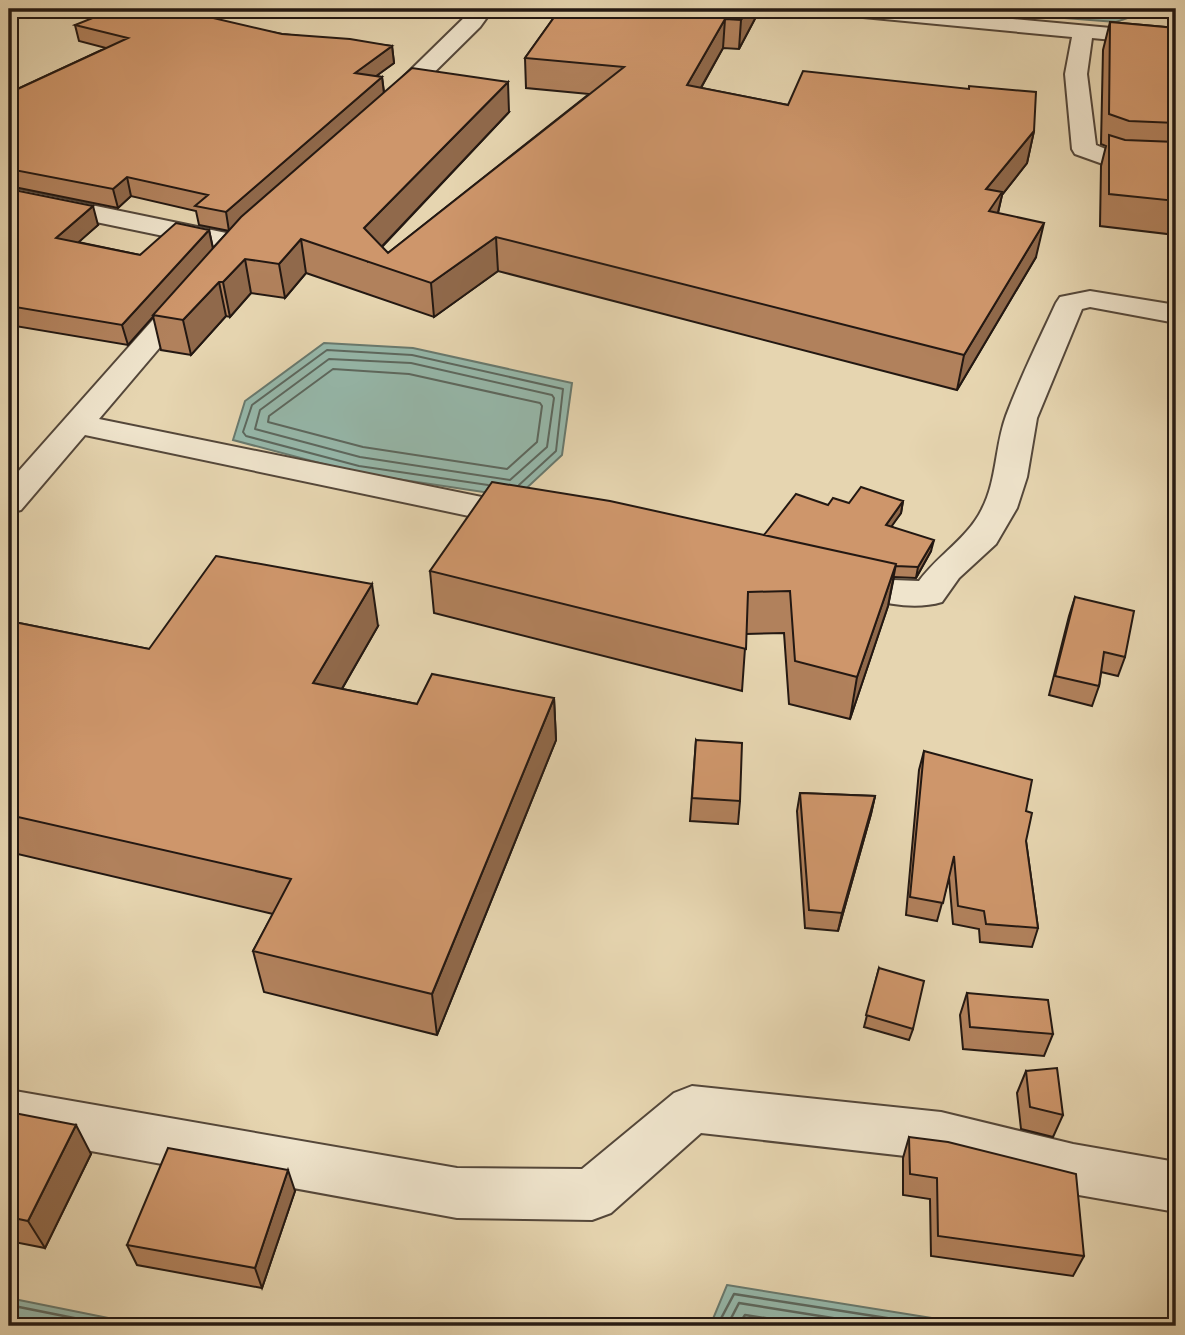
<svg xmlns="http://www.w3.org/2000/svg" width="1185" height="1335" font-family="'Gentium Book Plus',serif">
  <rect width="100%" height="100%" fill="#e6d5b0"/>
  <filter id="stains"><feTurbulence type="fractalNoise" baseFrequency=".00286" numOctaves="4"/><feColorMatrix values="0 0 0 0 .2 0 0 0 0 .09 0 0 0 0 .02 0 0 0 .5 -.17"/></filter>
  <radialGradient id="worn" r=".72"><stop offset=".6" stop-color="#630" stop-opacity="0"/><stop offset="1" stop-color="#630" stop-opacity=".3"/></radialGradient>
  <path fill="#96b9ac" stroke="#68796e" stroke-width="2" d="M948,9h189l-9,9 -12,4z
    M324,343l89,5 159,35 -10,72 -45,42 -160,-24 -124,-33 12,-39z
    M727,1285l242,39 7,2h-266z
    M9,1298l129,26 14,2h-143z"/>
  <g fill="none" stroke-linecap="round" stroke-linejoin="round">
    <path stroke="#5c685f" stroke-width="2" d="M1027,9l87,6 13,-6
      M329,359l82,4 141,32 2,3 -7,49 -37,33 -150,-23 -105,-28 5,-19z
      M333,369l76,5 131,29 2,3 -5,36 -30,27 -144,-22 -95,-25 1,-6z
      M488,485l-129,-19 -113,-30 -3,-4 9,-27 75,-55 85,5 151,34 -7,62 -37,34"/>
    <path stroke="#5c685f" stroke-width="2.5" d="M9,1305l105,21
      M717,1326l17,-32 204,32
      M727,1326l12,-23 144,23
      M738,1326l7,-11 71,11"/>
    <g stroke="#54473a" stroke-width="4">
      <path id="minor" d="M473,9h20l-13,18 -83,82h-16l-3,-5 3,-5z
        M832,9h73l271,25v12l-84,-8 -5,36 9,71 24,10 56,2v14l-59,-2 -42,-15 -3,-5 -7,-75 7,-37 -230,-22 -7,-2z
        M9,188l227,47 9,2 4,6 -4,6 -9,2 -227,-47z
        M192,285l10,2 4,6 -107,126 427,87 12,3 5,8 -5,8 -12,3 -441,-93 -64,75 -12,3v-31l173,-195z
        M1090,291l86,14v18l-86,-16 -8,2 -45,109 -10,59 -10,31 -21,36 -37,34 -17,24c-37,11 -80,-5 -116,-15l-5,-8 5,-8 13,-4 54,13 26,1c19,-26 49,-43 63,-72 15,-29 13,-63 24,-93 14,-38 33,-76 50,-113l4,-6z
        M692,1086l249,26 132,32 103,18v50l-103,-18 -132,-34 -240,-27 -90,80 -19,7 -135,-2 -448,-82v-46l448,78 125,1 92,-76z"/>
    </g>
    <use href="#minor" fill="#efe4cc" fill-rule="evenodd"/>
  </g>
  <path fill="#b1815c" stroke="#231812" stroke-width="2" d="M560,9h198v4l-19,36 -16,-1 -22,40 87,17 246,26 -7,32 -25,32 -4,18 38,44 -79,133 -459,-119 -64,46 -128,-44 -21,25 -34,-5 -21,24 -4,-1 -35,39 -30,-5 -8,-34 -25,29 -119,-20v-136l89,36 -20,17 62,13 69,-25 4,18 16,-17 -30,-6 -3,-14 -65,-15 -13,12 -109,-22v-93l97,-45 -27,-7 -4,-16 97,-12 110,21 110,12 2,17 -18,13 6,1 2,15 125,20 -127,135 6,6 201,-159 -63,-6 -1,-30z
    M1110,22l66,6v207l-76,-9 1,-60 5,-20 -5,-2 2,-94z
    M903,501l-2,12 -10,13 40,25 -15,27 -22,-1 -6,29 -38,113 -61,-15 -5,-71 -38,1 -4,57 -308,-78 -4,-42 334,-36 64,-30z
    M1075,597l50,60 -7,19 -17,-4 -2,14 -7,20 -43,-11 20,-79z
    M9,621l140,28 229,-23 -36,63 75,15 137,-6 2,42 -119,295 -173,-43 -11,-41 20,-37 -264,-62z
    M696,740l44,61 -2,23 -48,-3z
    M924,751l102,60v30l12,87 -6,19 -52,-5 -1,-13 -26,-5 -4,-46 -12,43 -31,-6 13,-145z
    M800,793l75,3 -4,18 -33,117 -33,-3 -8,-117z
    M879,968l34,61 -4,11 -45,-13z
    M967,993l86,41 -9,22 -81,-7 -3,-34z
    M1026,1071l37,44 -10,22 -32,-8 -4,-36z
    M9,1112l82,42 -46,94 -36,-7z
    M909,1137l175,119 -11,20 -142,-20 -1,-57 -27,-4v-37z
    M295,1191l-33,97 -125,-23 -10,-20z"/>
  <path fill="#90694b" stroke="#231812" stroke-width="2" d="M747,9h11v4l-19,36 2,-29z
    M725,19l-2,29 -38,68 2,-31z
    M392,46l2,17 -37,27 -2,-17z
    M382,77l2,17 -155,137 -3,-19z
    M508,82l1,30 -141,149 -4,-33z
    M1034,131l-7,32 -25,32 -7,30 -13,20 4,-56z
    M127,177l4,19 -13,12 -5,-19z
    M93,206l5,19 -36,32 -6,-19z
    M1044,223l-8,34 -79,133 7,-35z
    M209,230l4,19 -85,96 -6,-20z
    M496,237l2,34 -64,46 -3,-34z
    M301,239l5,34 -21,25 -6,-34z
    M245,259l6,34 -21,24 -7,-35z
    M219,282l7,34 -35,39 -8,-35z
    M903,501l-2,12 -17,24 2,-12z
    M934,540l-3,11 -15,27 2,-11z
    M896,564l-8,42 -38,113 7,-42z
    M372,584l6,42 -57,99 -8,-42z
    M554,698l2,42 -119,295 -5,-41z
    M875,796l-4,18 -33,117 4,-18z
    M76,1125l15,29 -46,94 -17,-27z
    M288,1170l7,21 -33,97 -7,-20z"/>
  <path fill="#ce966b" stroke="#231812" stroke-width="2" d="M115,9h43l14,4 7,-3 103,24 68,5 42,7 -37,27 27,4 -156,135 -31,-6 13,-11 -81,-18 -14,12 -104,-20v-76l119,-55 -53,-13z
    M560,9h187l-6,11 -16,-1 -38,66 101,20 15,-34 166,18v-3l67,6 -2,39 -48,58 16,3 -13,19 55,12 -80,132 -468,-118 -65,46 -130,-44 -22,25 -34,-5 -22,23h-4l-36,38 -30,-5 88,-98 171,-149 96,14 -144,146 24,25 236,-186 -99,-9z
    M1110,22l66,6v95l-47,-2 -20,-7z
    M1109,135l16,5 51,2v59l-67,-7z
    M9,189l84,17 -37,32 84,17 36,-32 33,7 -87,95 -113,-19z
    M492,482l118,19 286,63 -39,113 -62,-16 -5,-70 -42,1 -2,57 -316,-78z
    M861,487l42,14 -17,24 48,15 -16,27 -22,-1v-2l-132,-29 32,-41 32,11 5,-7 16,5z
    M216,556l156,28 -59,99 104,21 15,-30 122,24 -122,296 -179,-43 38,-72 -282,-64v-194l140,28z
    M1075,597l59,14 -9,46 -21,-5 -5,34 -44,-10z
    M696,740l46,3 -2,58 -48,-3z
    M924,751l108,29 -6,31 6,2 -6,28 12,87 -52,-4 -2,-13 -26,-5 -4,-50 -11,47 -33,-6z
    M800,793l75,3 -33,117 -33,-3z
    M879,968l45,13 -11,48 -47,-14z
    M967,993l81,7 5,34 -83,-7z
    M1057,1068l6,47 -33,-8 -4,-36z
    M9,1112l67,13 -48,96 -19,-4z
    M909,1137l39,5 128,32 8,82 -146,-20 -1,-58 -27,-4z
    M168,1148l120,22 -33,98 -128,-23z"/>
  <rect width="1185" height="1335" fill="none" stroke="#e6d5b0" stroke-width="35"/>
  <rect x="10" y="10" width="1164" height="1314" fill="none" stroke="#231812" stroke-width="3.5"/>
  <rect x="18" y="18" width="1150" height="1300" fill="none" stroke="#231812" stroke-width="2"/>
  <rect width="100%" height="100%" filter="url(#stains)"/>
  <rect width="100%" height="100%" fill="url(#worn)"/>
</svg>
